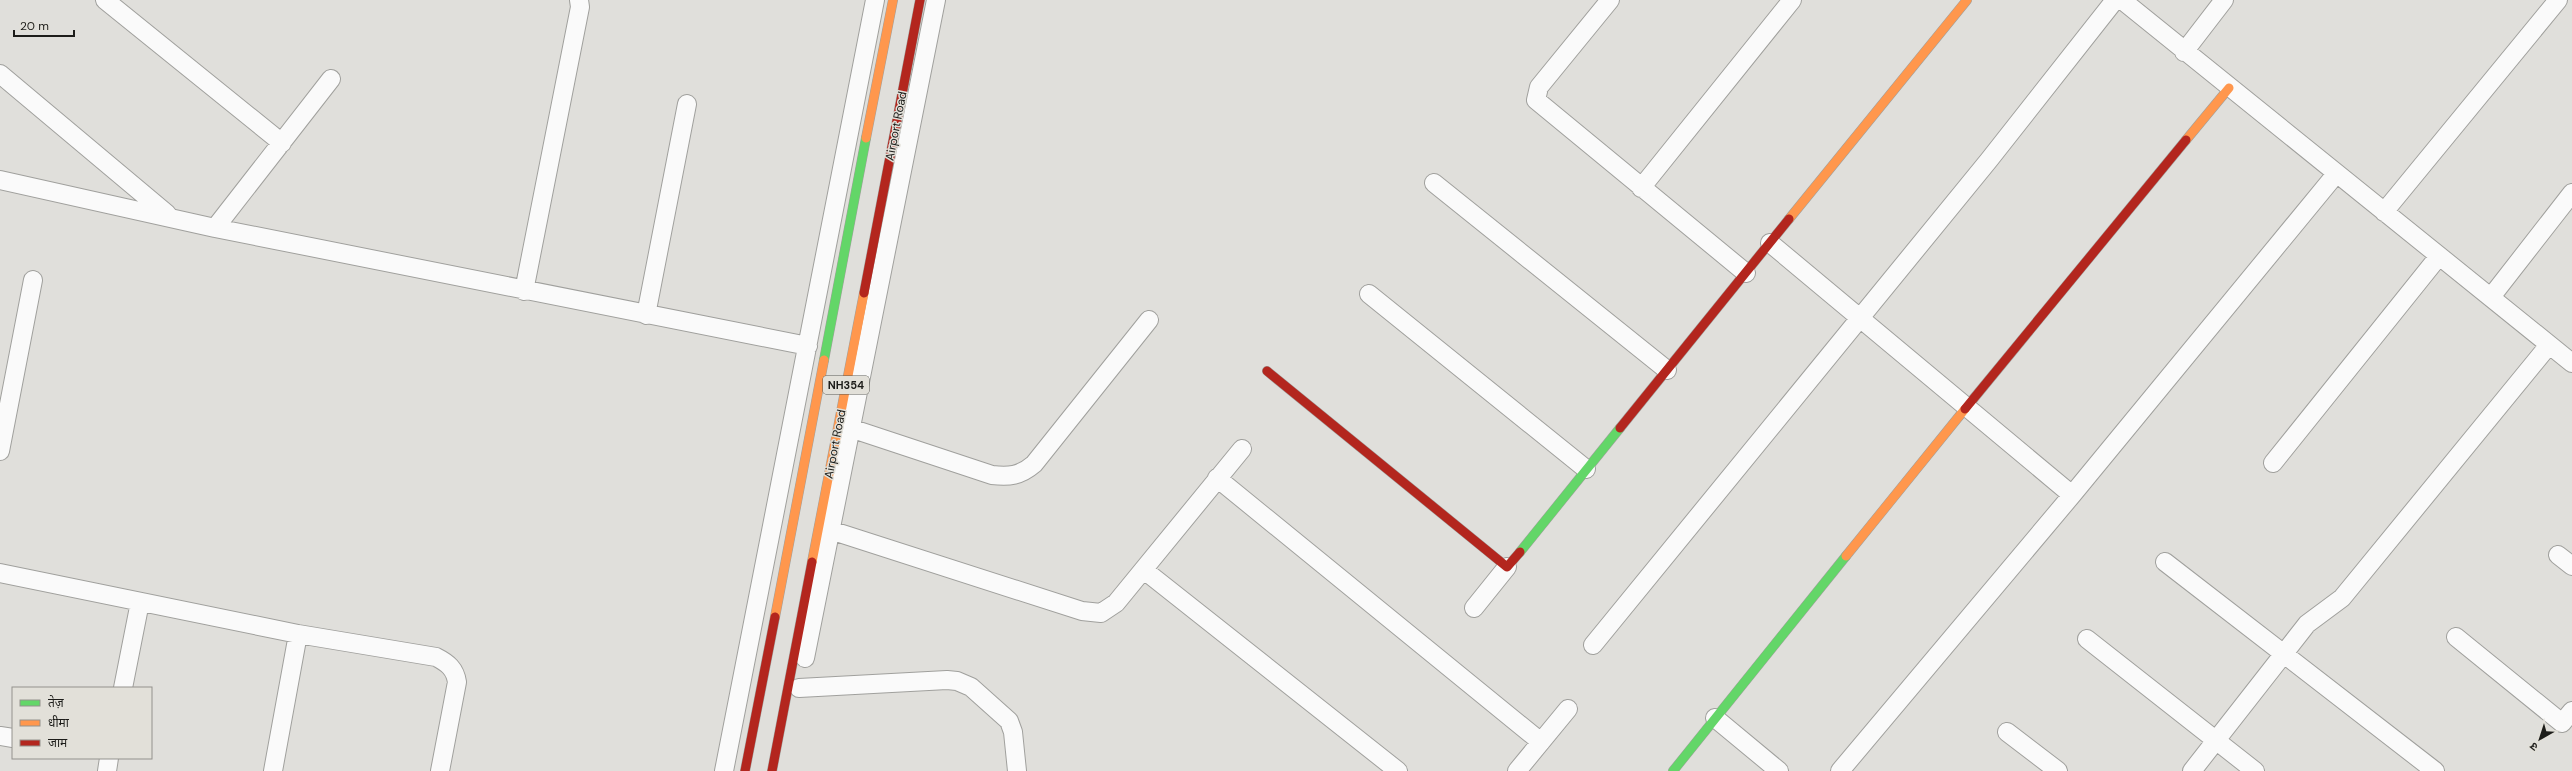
<svg xmlns="http://www.w3.org/2000/svg" width="2572" height="771" font-family="'DM Sans','Noto Sans Devanagari',sans-serif">
  <rect width="100%" height="100%" fill="#e0dfdb"/>
  <g fill="none" stroke-linecap="round" stroke-linejoin="round">
    <g stroke="#a0a09d" stroke-width="20">
      <path id="street" d="M105,0l177,143
        M1610,0l-71,87 -3,13 210,173
        M2122,0l450,363
        M2184,52l40,-52
        M0,74l167,140
        M0,180l215,48 593,118
        M1434,183l233,187
        M1641,188l151,-188
        M2384,212l174,-212
        M215,228l116,-149
        M1770,243l302,252
        M524,291l56,-284 -1,-7
        M1369,294l217,175
        M2491,297l81,-104
        M646,315l41,-211
        M850,428l142,47c17,2 28,1 42,-11l115,-144
        M0,451l33,-171
        M2273,463l166,-207
        M1217,478l324,264
        M830,530l252,81 19,2 15,-10 126,-154
        M2558,555l14,11
        M2165,562l270,209
        M1144,570l254,201
        M0,573l298,61 138,23c12,6 19,12 21,25l-17,89
        M1474,608l33,-41
        M2456,637l106,86 10,-12
        M2087,639l168,132
        M1593,645l396,-485 126,-160
        M805,658l131,-658
        M123,688l17,-86
        M799,688l148,-8 10,1 14,6 38,34 4,11 4,39
        M1715,718l64,53
        M2007,732l51,39
        M0,736l13,2
        M107,771l2,-13
        M273,771l25,-137
        M724,771l151,-771
        M1517,771l51,-62
        M1840,771l232,-276 264,-321
        M2192,771l115,-147 35,-26 207,-253"/>
    </g>
    <g stroke="#a0a09d" stroke-width="10">
      <path id="fast" d="M824,360l42,-222
        M1520,552l100,-124
        M1673,771l173,-215"/>
    </g>
    <g stroke="#a0a09d" stroke-width="10">
      <path id="slow" d="M866,138l27,-138
        M2186,140l43,-52
        M1789,219l178,-219
        M1846,556l119,-147
        M812,562l52,-269
        M775,617l49,-257"/>
    </g>
    <g stroke="#a0a09d" stroke-width="10">
      <path id="jam" d="M864,293l56,-293
        M1267,371l240,196 13,-15
        M1965,409l221,-269
        M1620,428l169,-209
        M745,771l30,-154
        M772,771l40,-209"/>
    </g>
    <use href="#street" stroke="#fafafa" stroke-width="18"/>
    <use href="#fast" stroke="#63d668" stroke-width="9"/>
    <use href="#slow" stroke="#ff974d" stroke-width="9"/>
    <use href="#jam" stroke="#b3261e" stroke-width="9"/>
  </g>
  <g text-anchor="middle" stroke-width="3" stroke-linejoin="round" paint-order="stroke">
    <rect fill="#e2e0d9" stroke="#585853" stroke-width="1" x="823" y="376" width="46" height="18" rx="3"/>
    <g font-size="11" font-weight="bold" fill="#1d1d1a">
      <text x="846" y="389">NH354</text>
    </g>
    <g font-size="12" fill="#1d1d1a" stroke="#e2e0d9">
      <text transform="translate(896 126) rotate(-79)" y="4">Airport Road</text>
      <text transform="translate(835 444) rotate(-79)" y="4">Airport Road</text>
    </g>
  </g>
  <rect x="12" y="687" width="140" height="72" fill="#e2e0d9" stroke="#93928d"/>
  <rect x="20" y="700" width="20" height="6" fill="#63d668" stroke="#93928d"/>
  <text x="48" y="707" font-size="12" fill="#1d1d1a">तेज़</text>
  <rect x="20" y="720" width="20" height="6" fill="#ff974d" stroke="#93928d"/>
  <text x="48" y="727" font-size="12" fill="#1d1d1a">धीमा</text>
  <rect x="20" y="740" width="20" height="6" fill="#b3261e" stroke="#93928d"/>
  <text x="48" y="747" font-size="12" fill="#1d1d1a">जाम</text>
  <g transform="translate(2540 739) rotate(219)" stroke="#e2e0d9" stroke-width="3" paint-order="stroke">
  <path d="M0-3L7 15L0 10L-7 15Z" fill="#1d1d1a"/>
  <text y="-6" font-size="11" font-weight="bold" text-anchor="middle" fill="#1d1d1a">उ</text>
  </g>
  <path d="M14 30v6h60v-6" fill="none" stroke="#1d1d1a" stroke-width="2"/>
  <text x="20" y="30" font-size="12" fill="#1d1d1a" stroke="#e2e0d9" stroke-width="3" paint-order="stroke">20 m</text>
</svg>
